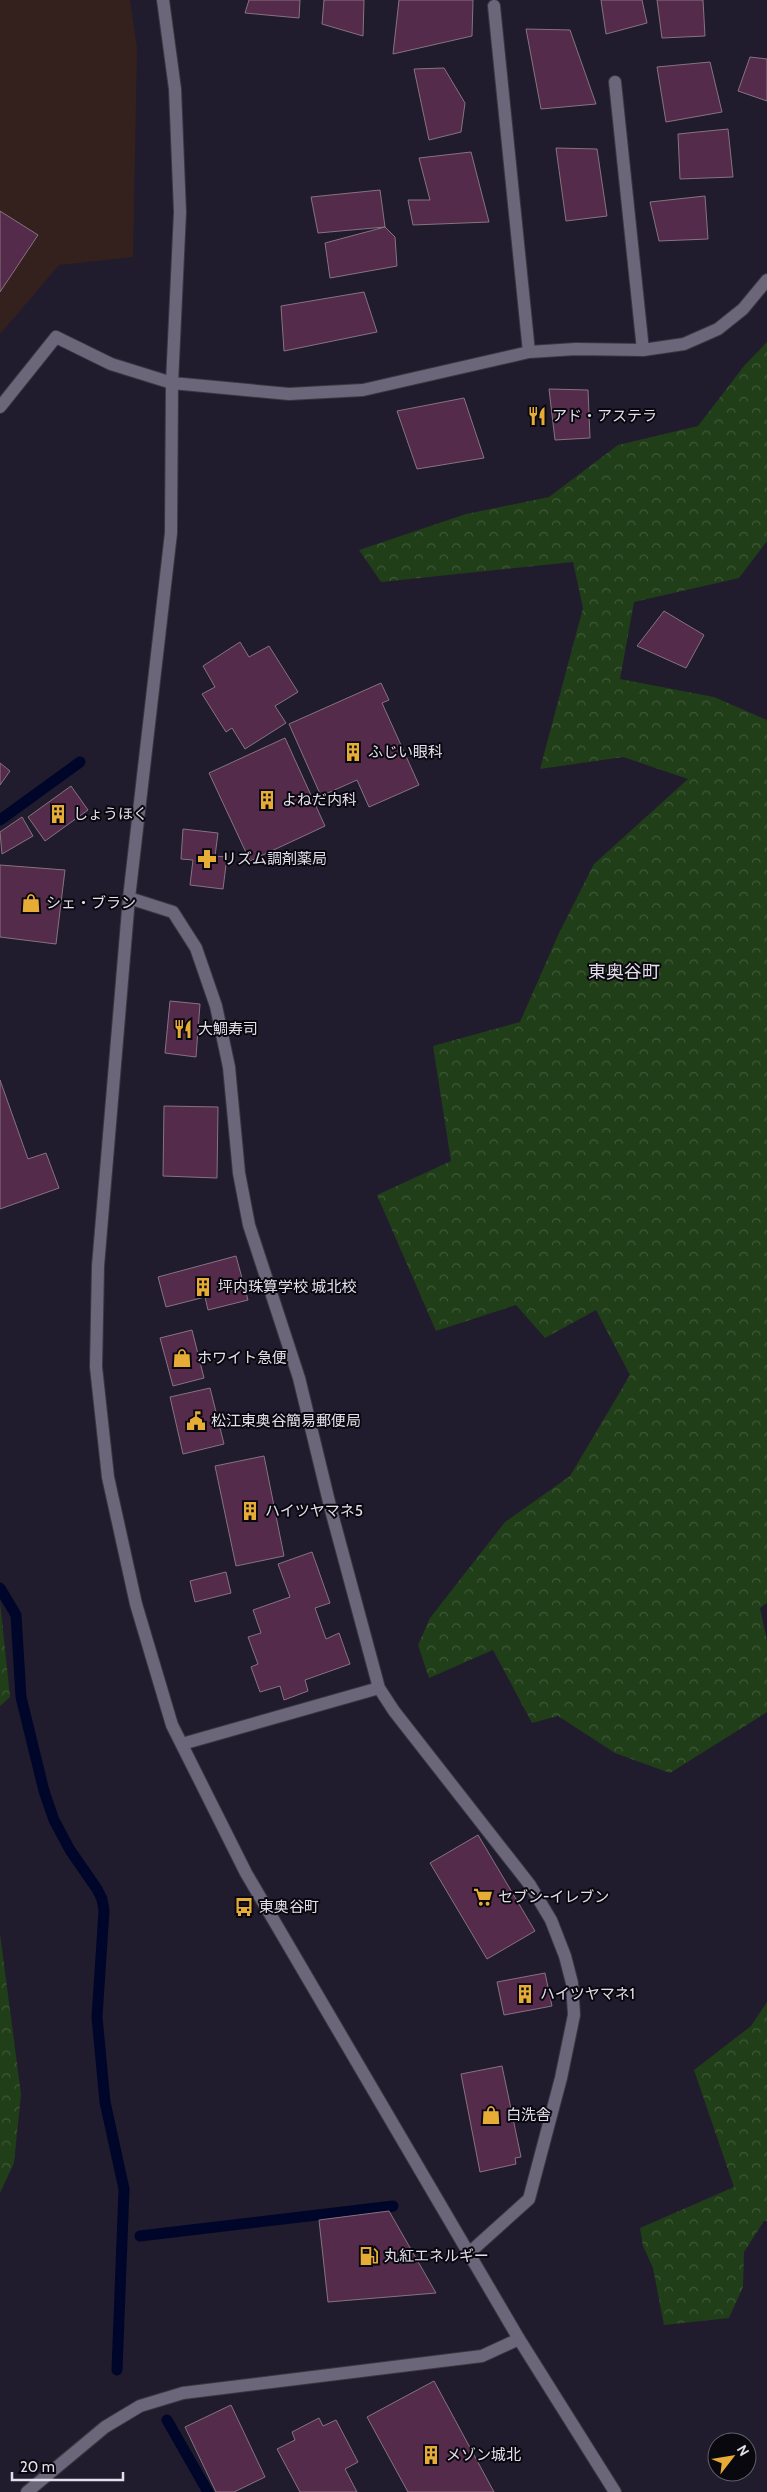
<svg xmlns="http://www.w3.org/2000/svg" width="767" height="2492" font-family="Cabin,'Noto Sans JP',sans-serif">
  <defs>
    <pattern id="forest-crowns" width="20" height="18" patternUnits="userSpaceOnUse" patternTransform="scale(1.25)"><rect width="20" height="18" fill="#203e17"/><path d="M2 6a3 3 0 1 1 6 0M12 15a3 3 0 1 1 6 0" fill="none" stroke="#405939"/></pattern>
  </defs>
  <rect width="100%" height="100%" fill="#211c2d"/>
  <path fill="#34211e" d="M0,0h130l7,49 -4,208 -74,8 -59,69z"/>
  <path fill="url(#forest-crowns)" d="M767,342v199l-28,37 -105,24 -14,77 94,18 53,23v883l-7,5 7,33v71l-97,61 -55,-20 -57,-37 -26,7 -39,-73 -64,28 -11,-33 12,-27 75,-96 65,-46 60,-101 -34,-65 -51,28 -29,-33 -80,26 -59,-136 74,-34 -18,-115 87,-24 38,-87 36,-71 94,-85 -65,-22 -83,12 43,-161 -10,-46 -192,20 -22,-32 107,-36 83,-17 69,-52 80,-19 46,-60z
    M0,1602l10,95 -10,9z
    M0,1934l21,160 -7,69 -14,30z
    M767,2002v219h-3l-20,31 -1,35 -14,31 -65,7 -11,-57 -10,-22 -3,-18 94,-41 -40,-117 57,-44z"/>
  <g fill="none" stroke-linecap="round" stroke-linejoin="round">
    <path stroke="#000629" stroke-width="11" d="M0,820l80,-58
      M0,1588l16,27 5,82 23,94 10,29 16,30 27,39 5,10 2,12 -7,106 8,85 19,87 -7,181
      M140,2236l253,-30
      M167,2420l41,72"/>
  </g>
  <path fill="#542b4a" stroke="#867380" d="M249,0h51l-1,18 -54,-5z
    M324,0h40l-1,36 -41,-12z
    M399,0h74l-1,36 -79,18z
    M601,0h41l5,23 -41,11z
    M657,0h46l2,36 -43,2z
    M526,29l44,1 26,74 -55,5z
    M750,57l17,2v42l-29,-10z
    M710,62l12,50 -56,10 -9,-55z
    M444,68l21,35 -4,29 -32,8 -15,-71z
    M728,129l5,48 -53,2 -2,-45z
    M556,148l41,1 10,67 -41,5z
    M471,152l18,70 -76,3 -5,-25h22l-11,-42z
    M380,190l5,37 -67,6 -7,-36z
    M705,196l3,43 -49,2 -9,-39z
    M0,211l38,24 -38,57z
    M385,227l10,10 2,29 -67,12 -5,-35z
    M364,292l13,40 -93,19 -3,-45z
    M549,389l39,1 2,48 -35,2z
    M464,398l20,60 -67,11 -20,-58z
    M664,611l40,24 -18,33 -49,-22z
    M240,642l9,15 20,-11 29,46 -23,14 11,17 -41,26 -13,-21 -6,4 -24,-38 13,-7 -12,-21z
    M381,683l8,17 -7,3 37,82 -50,22 -12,-27 -36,16 -32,-72z
    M285,738l40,88 -75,35 -41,-88z
    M0,763l10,8 -10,14z
    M71,786l17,24 -43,31 -17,-24z
    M22,817l11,19 -31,18 -2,-22z
    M183,829l35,4 -3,23 12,1 -4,32 -33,-4 3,-25 -12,-1z
    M0,865l65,5 -9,74 -56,-7z
    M170,1001l30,3 -4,53 -31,-4z
    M0,1080l28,79 18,-6 13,35 -59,21z
    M164,1106l54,1 -1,71 -54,-2z
    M236,1256l12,44 -40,10 -3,-13 -39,10 -8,-30z
    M192,1330l12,48 -31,8 -13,-48z
    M210,1388l14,56 -41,10 -13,-57z
    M264,1456l20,100 -48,10 -21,-100z
    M312,1552l18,51 -15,5 11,31 13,-6 11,31 -45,16 3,11 -24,9 -4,-14 -20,6 -9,-25 7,-3 -10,-27 13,-4 -8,-23 37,-13 -12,-33z
    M226,1572l5,21 -36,9 -5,-21z
    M478,1835l57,96 -48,28 -57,-96z
    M545,1973l7,33 -48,9 -7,-33z
    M502,2066l19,91 -6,1 1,6 -36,8 -19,-98z
    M389,2211l47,82 -108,9 -9,-82z
    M434,2381l60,111h-86l-41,-75z
    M231,2405l34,72 -31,15h-18l-31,-65z
    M319,2418l4,8 13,-6 22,42 -13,7 12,23h-57l-23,-43 18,-9 -3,-8z"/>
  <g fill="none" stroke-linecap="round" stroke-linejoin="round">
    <g stroke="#3a3743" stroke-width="14">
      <path id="minor" d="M163,0l12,89 5,123 -8,171 -1,150 -42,365 -31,368 -2,101 12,110 28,127 36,121 74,148 273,466 96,153
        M494,6l35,346
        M615,82l28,268
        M0,407l56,-70 55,27 61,19 117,11 74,-4 166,-38 47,-3 67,1 41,-6 34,-15 25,-20 24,-29
        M129,898l44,14 23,36 20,58 13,61 10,106 10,52 50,153 32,132 48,178 15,23 136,174 21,35 14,36 7,27 2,32 -13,63 -32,121 -60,54
        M182,1744l197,-56
        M27,2492l78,-65 35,-21 43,-13 299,-37 37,-17"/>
    </g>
    <use href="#minor" stroke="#6b667a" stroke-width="12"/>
  </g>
  <defs>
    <g id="restaurant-bare" transform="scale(1.5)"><path d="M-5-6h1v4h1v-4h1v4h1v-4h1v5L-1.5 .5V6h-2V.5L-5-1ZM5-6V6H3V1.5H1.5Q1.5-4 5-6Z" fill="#e6ac36" stroke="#0a080f" stroke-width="2.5" paint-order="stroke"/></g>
    <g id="building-bare" transform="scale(1.5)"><path d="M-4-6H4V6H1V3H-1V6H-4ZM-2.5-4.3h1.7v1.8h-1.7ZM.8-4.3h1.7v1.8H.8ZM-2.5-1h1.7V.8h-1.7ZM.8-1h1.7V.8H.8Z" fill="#e6ac36" stroke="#0a080f" stroke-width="2.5" paint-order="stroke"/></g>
    <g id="pharmacy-bare" transform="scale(1.5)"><path d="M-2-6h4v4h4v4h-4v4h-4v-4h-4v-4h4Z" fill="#e6ac36" stroke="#0a080f" stroke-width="2.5" paint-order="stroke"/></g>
    <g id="shop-bare" transform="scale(1.5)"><path d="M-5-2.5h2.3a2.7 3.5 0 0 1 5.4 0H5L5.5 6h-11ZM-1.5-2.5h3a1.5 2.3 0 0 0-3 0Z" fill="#e6ac36" stroke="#0a080f" stroke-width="2.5" paint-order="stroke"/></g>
    <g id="civic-bare" transform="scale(1.5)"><path d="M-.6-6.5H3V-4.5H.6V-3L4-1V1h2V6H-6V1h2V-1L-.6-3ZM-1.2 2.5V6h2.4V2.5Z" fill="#e6ac36" stroke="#0a080f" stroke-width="2.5" paint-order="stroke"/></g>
    <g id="supermarket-bare" transform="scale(1.5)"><path d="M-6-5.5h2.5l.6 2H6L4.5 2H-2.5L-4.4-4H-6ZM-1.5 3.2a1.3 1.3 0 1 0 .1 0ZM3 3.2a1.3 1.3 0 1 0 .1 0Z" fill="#e6ac36" stroke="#0a080f" stroke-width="2.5" paint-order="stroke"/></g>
    <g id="bus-bare" transform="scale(1.5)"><path d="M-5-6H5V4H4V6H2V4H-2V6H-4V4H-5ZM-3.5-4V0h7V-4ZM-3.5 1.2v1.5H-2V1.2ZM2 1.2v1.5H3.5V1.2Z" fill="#e6ac36" stroke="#0a080f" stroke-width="2.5" paint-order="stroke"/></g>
    <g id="fuel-bare" transform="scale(1.5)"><path d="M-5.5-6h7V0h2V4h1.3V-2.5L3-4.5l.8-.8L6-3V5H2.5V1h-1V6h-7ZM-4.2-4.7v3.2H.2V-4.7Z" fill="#e6ac36" stroke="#0a080f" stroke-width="2.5" paint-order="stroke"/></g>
  </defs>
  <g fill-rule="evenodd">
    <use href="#restaurant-bare" x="537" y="416"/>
    <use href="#building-bare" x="353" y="752"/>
    <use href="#building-bare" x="267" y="800"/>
    <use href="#building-bare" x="58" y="814"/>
    <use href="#pharmacy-bare" x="207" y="859"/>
    <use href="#shop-bare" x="31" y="903"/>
    <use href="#restaurant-bare" x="183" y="1029"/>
    <use href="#building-bare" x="203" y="1287"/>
    <use href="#shop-bare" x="182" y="1358"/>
    <use href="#civic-bare" x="196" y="1421"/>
    <use href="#building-bare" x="250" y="1511"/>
    <use href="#supermarket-bare" x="483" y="1897"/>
    <use href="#bus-bare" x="244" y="1907"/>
    <use href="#building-bare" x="525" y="1994"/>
    <use href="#shop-bare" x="491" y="2115"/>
    <use href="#fuel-bare" x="369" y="2256"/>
    <use href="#building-bare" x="431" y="2455"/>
  </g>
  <g text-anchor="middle" stroke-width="4" stroke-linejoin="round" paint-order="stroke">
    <g font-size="15" fill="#e2dfeb" stroke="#0a080f" text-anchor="start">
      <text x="552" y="421">アド・アステラ</text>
      <text x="368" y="757">ふじい眼科</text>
      <text x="282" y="805">よねだ内科</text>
      <text x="73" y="819">しょうほく</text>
      <text x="222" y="864">リズム調剤薬局</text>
      <text x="46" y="908">シェ・ブラン</text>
      <text x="198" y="1034">大鯛寿司</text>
      <text x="218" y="1292">坪内珠算学校 城北校</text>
      <text x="197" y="1363">ホワイト急便</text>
      <text x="211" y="1426">松江東奥谷簡易郵便局</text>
      <text x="265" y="1516">ハイツヤマネ5</text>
      <text x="498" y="1902">セブン-イレブン</text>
      <text x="259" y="1912">東奥谷町</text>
      <text x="540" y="1999">ハイツヤマネ1</text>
      <text x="506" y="2120">白洗舎</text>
      <text x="384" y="2261">丸紅エネルギー</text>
      <text x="446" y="2460">メゾン城北</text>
    </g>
    <g font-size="18" fill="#e2dfeb" stroke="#0a080f">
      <text x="624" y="978">東奥谷町</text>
    </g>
  </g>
  <g transform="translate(732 2457) rotate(59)"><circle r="24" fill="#0a080f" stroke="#605e67"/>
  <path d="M0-4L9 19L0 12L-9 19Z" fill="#e6ac36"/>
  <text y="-8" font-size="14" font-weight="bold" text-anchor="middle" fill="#e2dfeb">N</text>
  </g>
  <path d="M12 2472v8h111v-8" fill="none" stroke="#e2dfeb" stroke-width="2.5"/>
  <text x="20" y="2472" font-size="15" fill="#e2dfeb" stroke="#0a080f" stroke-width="4" paint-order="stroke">20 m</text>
</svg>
